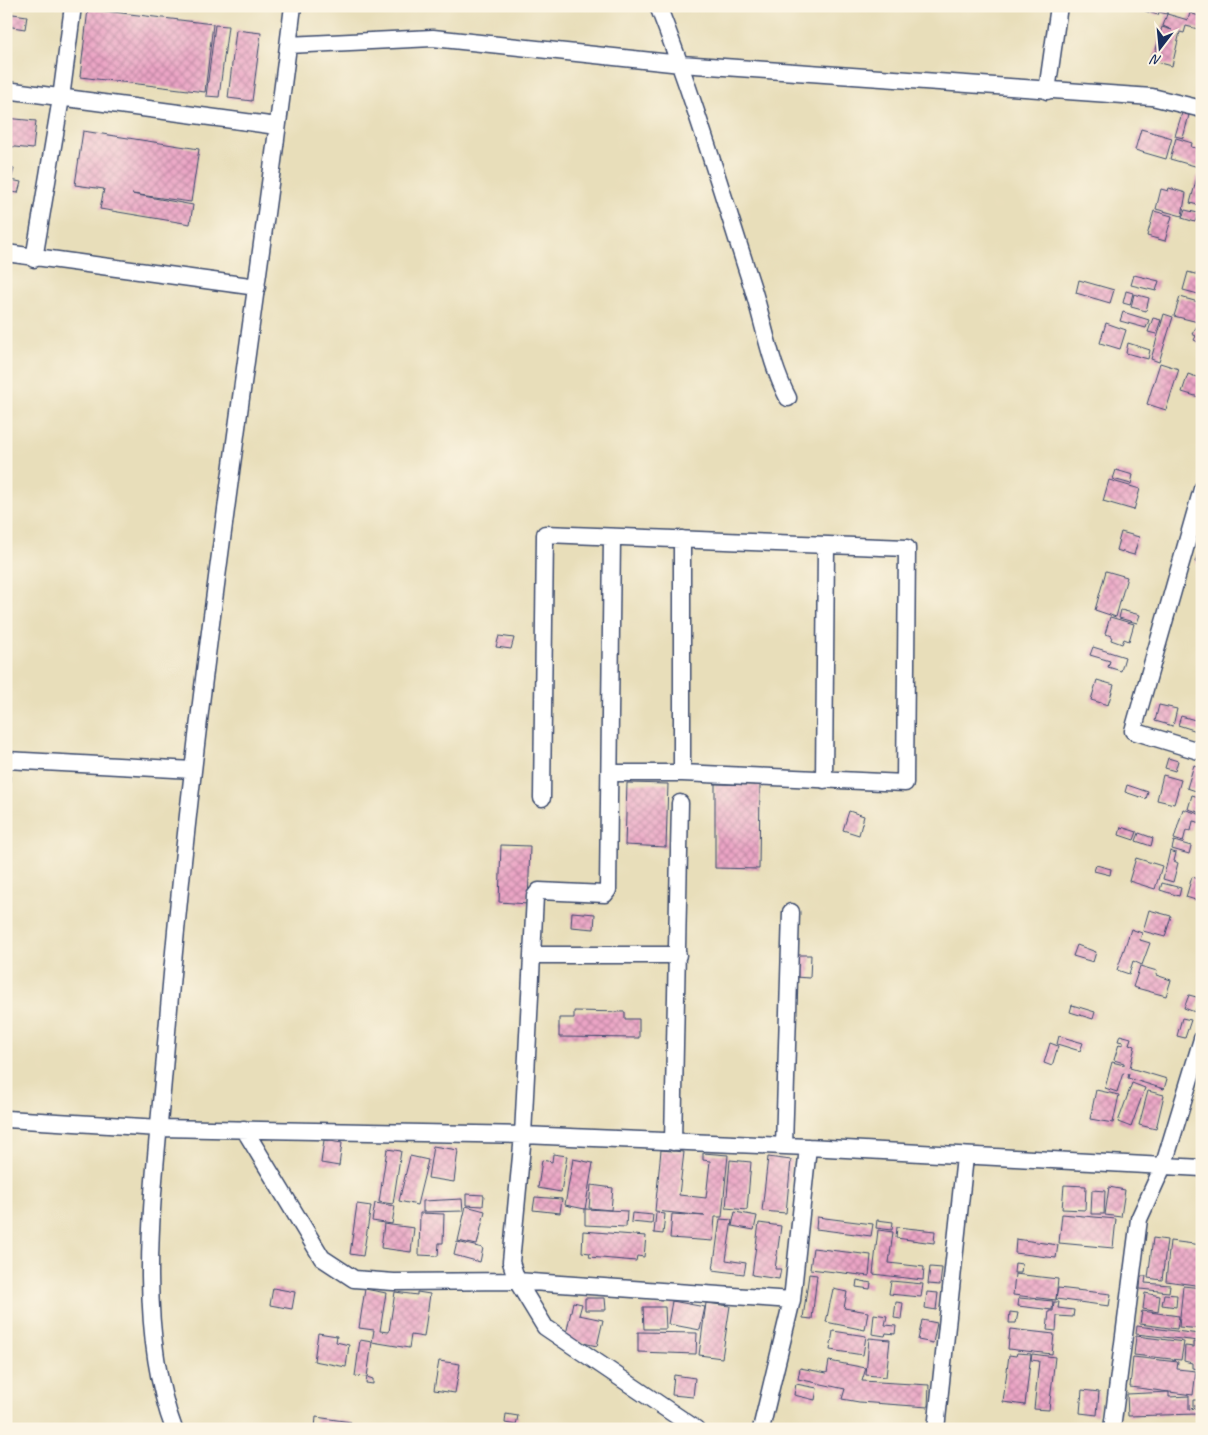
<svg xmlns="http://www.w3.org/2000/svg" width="1208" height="1435" font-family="Caveat,sans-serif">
  <defs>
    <pattern id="building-cross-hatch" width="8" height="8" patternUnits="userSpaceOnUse" patternTransform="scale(1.25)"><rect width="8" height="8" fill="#eba4c5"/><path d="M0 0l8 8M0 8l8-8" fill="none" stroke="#be86a3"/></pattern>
  </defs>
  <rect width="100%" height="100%" fill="#fcf5e5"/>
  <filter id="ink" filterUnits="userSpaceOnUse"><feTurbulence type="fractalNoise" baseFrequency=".02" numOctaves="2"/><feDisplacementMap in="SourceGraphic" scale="10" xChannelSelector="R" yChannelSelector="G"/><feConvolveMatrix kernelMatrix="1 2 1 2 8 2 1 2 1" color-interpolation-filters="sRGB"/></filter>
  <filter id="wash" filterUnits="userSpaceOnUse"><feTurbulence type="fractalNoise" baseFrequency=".0096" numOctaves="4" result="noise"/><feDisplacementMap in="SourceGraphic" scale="20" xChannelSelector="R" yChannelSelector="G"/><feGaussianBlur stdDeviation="1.12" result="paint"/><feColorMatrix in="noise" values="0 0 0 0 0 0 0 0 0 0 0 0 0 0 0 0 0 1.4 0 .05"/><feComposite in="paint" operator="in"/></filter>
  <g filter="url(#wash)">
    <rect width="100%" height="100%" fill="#e8deba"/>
    <g id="blocks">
      <path fill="url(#building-cross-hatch)" d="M1147,6h22l-2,8 -8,-2 -1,3 -13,-4z
        M1178,6h24v7l-24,-6z
        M88,9l125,15 -8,68 -125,-15z
        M6,13l21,3 -2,13 -19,-3z
        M1190,13l12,4v13l-16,-4 -2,7 -4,-1 -8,34 -19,-5 9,-34 10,3 -9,-4 4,-12 21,6z
        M215,25l13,1 -9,71 -13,-1z
        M236,30l25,3 -9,68 -24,-3z
        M1182,113l7,2 -6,23 -8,-2z
        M6,118l30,3 -3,28 -27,-3z
        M1141,129l31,9 -6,21 -31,-9z
        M83,131l116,18 -8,53 -59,-8 61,11 -3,19 -90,-15 4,-20 -29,-4z
        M1176,138l16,5 -1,4 11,2v19l-32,-9z
        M6,167l8,2 -3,11 10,2 -3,11 -12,-2z
        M1198,174l4,1v31l-12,-3z
        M1169,188l17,5 -4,23 -26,-7 5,-20 7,2z
        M1185,210l13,3 -3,9 -13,-4z
        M1154,211l18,5 -7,25 -18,-5z
        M1188,272l14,4v19l-19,-5z
        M1134,275l25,6 -3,10 -25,-6z
        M1079,280l35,10 -4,13 -34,-10z
        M1126,291l7,2 -3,12 -7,-2z
        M1134,294l15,4 -3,13 -15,-4z
        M1180,297l22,6v20l-28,-7z
        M1123,312l26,8 -3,8 -26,-7z
        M1164,314l9,3 -14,45 -8,-3z
        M1153,318l8,2 -5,14 -8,-2z
        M1106,323l20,7 -6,19 -20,-6z
        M1197,326l5,3v15l-8,-4 2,-4 -4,-2z
        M1128,343l22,7 -2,9 -22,-6z
        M1160,363l19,6 -13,41 -19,-6z
        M1188,374l14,5v19l-20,-6z
        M1116,470l17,5 -2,9 -18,-5z
        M1109,480l31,9 -6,21 -31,-9z
        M1121,532l18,5 -5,18 -18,-5z
        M1199,550l3,1v13l-7,-2z
        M1106,571l21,6 -11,40 -21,-7z
        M1121,610l19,5 -3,8 -18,-5z
        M1110,617l24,7 -5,17 -5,-2 -2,5 -11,-4 1,-4 -7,-2z
        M499,636l15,2 -3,11 -15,-2z
        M1093,647l32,10 -4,14 -13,-4 2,-6 -20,-6z
        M1097,680l17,5 -6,20 -17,-5z
        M1159,705l18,4 -4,17 -18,-5z
        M1181,716l21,6 -2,10 -22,-7z
        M1168,758l10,3 -3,10 -10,-3z
        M1194,765l8,3v25l-15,-5z
        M6,775l4,1 -2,45h-2z
        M1163,775l18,5 -7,24 -17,-4z
        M627,783l41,1 -2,63 -41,-2z
        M715,784l45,1 -1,84 -44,-1z
        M1127,785l21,7 -2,7 -21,-7z
        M1192,795l10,3v15l-14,-4z
        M1183,809l19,6v8l-9,-2 -2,10 -5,-1 -3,12 -9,-3z
        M849,811l15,5 -5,19 -16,-5z
        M1121,827l16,5 -3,8 -15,-5z
        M1139,833l14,5 -2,8 -15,-5z
        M1174,841l17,5 -2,8 -17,-5z
        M501,845l29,1 -2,58 -29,-2z
        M1170,851l6,2 -2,8 4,2 -5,19 -10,-3z
        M1136,858l26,8 -7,23 -26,-8z
        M1096,865l15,4 -1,6 -16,-4z
        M1192,877l10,3v22l-16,-5z
        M1162,883l19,5 -2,8 -19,-6z
        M1149,910l22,6 -6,21 -22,-6z
        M572,912l23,2 -1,15 -23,-2z
        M1131,929l11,4 -2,7 10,3 -8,22 -9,-4 -4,13 -12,-4z
        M1077,945l19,7 -3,10 -20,-6z
        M795,955h16l-1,23 -16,-1z
        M1140,966l17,5 -1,4 15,5 -5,16 -33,-9z
        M1189,995l11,3 -5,14 -11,-4z
        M1072,1005l23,7 -2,7 -23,-7z
        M574,1011l51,1v7h14v19l-80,-1v-19h15z
        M1182,1018l9,2 -6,18 -8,-2z
        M1120,1035l11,3 -2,6 6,2 -5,22 37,11 -3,10 -36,-11 1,-4 -6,-1 -6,19 -12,-4 7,-26 12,3v-2l-10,-3 5,-16 4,1v-3l-5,-1z
        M1059,1036l24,7 -3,8 -23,-7z
        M1050,1043l8,3 -6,20 -8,-3z
        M1132,1083l13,5 -14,39 -13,-5z
        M1096,1090l23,5 -6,28 -23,-4z
        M1148,1091l16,4 -8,34 -17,-4z
        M324,1140l18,3 -3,23 -18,-3z
        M433,1146l25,4 -4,32 -26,-4z
        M387,1149l14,2 -8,53 -14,-2z
        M661,1150l23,2 -5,43 27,3 4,-37 -7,-1v-7l25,2 -6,62h-7l-2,24 -43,-3 2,-24 33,2 -50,-5z
        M553,1154l14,2 -6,36 -23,-4 4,-28 10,2z
        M410,1156l18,4 -11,45 -18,-4z
        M768,1157l23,3 -5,53 -24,-2z
        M573,1159l20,4 -8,46 -20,-4z
        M730,1160l21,2 -4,48 -21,-2z
        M591,1185l22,3 -2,22 -22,-2z
        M1064,1185l22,1 -1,24 -23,-1z
        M1109,1187l16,3 -4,27 -16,-2z
        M1092,1190l13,1 -1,23h-13z
        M466,1194l18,1 -1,11 -17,-1z
        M535,1197l27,2 -2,14 -27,-3z
        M462,1199l1,12 -40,1v-11z
        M375,1203l20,3 -3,18 -20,-3z
        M357,1204l14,2 -8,50 -13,-2z
        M466,1206l19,5 -8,34 -19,-4z
        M585,1209l42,2 -1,16 -41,-2z
        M735,1212l22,4 -3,14 -22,-4z
        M420,1213l24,1 -1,29h-4l-1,13 -19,-1z
        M632,1213l21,2 -1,9 -21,-2z
        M656,1213l9,1 -2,20 -9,-1z
        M1062,1214l54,5 -3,29 -54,-5z
        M817,1217l56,7 -2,12 -55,-7z
        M720,1219l12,1 -6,40 20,3 -2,11 -31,-4z
        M877,1220l16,2 -1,8 -16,-2z
        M759,1223l22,3 -6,43h6l-2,10 -27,-4z
        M384,1224l30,4 -3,24 -30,-4z
        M897,1227l38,4 -1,12 -38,-5z
        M878,1230l15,2 -4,31 35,4 -1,13 -50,-6z
        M583,1231l63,5 -2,21 -7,-1 -1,5 -47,-4 1,-4 -8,-1z
        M1153,1238l14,2 -5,40 -14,-2z
        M1016,1239l42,6 -2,13 -41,-5z
        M1170,1241l32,4v41l-36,-5z
        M457,1242l26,6 -3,14 -26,-7z
        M813,1248l58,7 -2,21 -59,-7z
        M1015,1263l7,1 -1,9h-7z
        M930,1267l12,1 -2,17 -12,-1z
        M809,1274l8,1 -5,44 -9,-1z
        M1015,1274l43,5 -2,21 -43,-5z
        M1141,1276h5l-1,7 25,2 -1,7 -29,-3z
        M857,1280l14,3 -1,6 -14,-2z
        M891,1281l32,3 -2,13 -32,-3z
        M1183,1286l19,2v41l-23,-2z
        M273,1288l22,4 -3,17 -22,-4z
        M1058,1288l53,6 -2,12 -53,-7z
        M365,1289l21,4 -6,38 9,1 6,-40 22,3v-3l13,2 -6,43 -13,-2 -2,13 -37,-6 2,-12 -15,-2z
        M833,1289l14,3 -3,16 24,4 -3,18 -39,-8z
        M927,1292l11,1 -2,17 -11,-2z
        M1145,1293l15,3 -2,16 -15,-3z
        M1164,1294l13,1 -1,12 -14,-2z
        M585,1298h20l1,12h-21z
        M1019,1298l34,3 -1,9 -34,-4z
        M672,1301l33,6 -5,23 -32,-6z
        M573,1302l9,2 -3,11 24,5 -6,26 -32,-7z
        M896,1302l7,1 -2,16 -7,-1z
        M1054,1302h5l-1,6 16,2 -1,7 -16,-1 -1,15 -9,-1 2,-19h4z
        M706,1303l24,3 -8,52 -23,-3z
        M643,1307h22l1,22h-22z
        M1142,1311l37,5 -2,13 -37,-5z
        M1010,1312l8,1 -2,10h-7z
        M874,1314l13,2 -2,9 11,1 -1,8 -9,-1 -1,3 -13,-2z
        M922,1320l15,3 -4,20 -15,-3z
        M1137,1326l62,8v7l-63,-7z
        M1010,1329l44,5 -2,20 -44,-5z
        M833,1331l33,5 -3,19 -33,-5z
        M638,1332l59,1 -1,21 -58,-2z
        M318,1333l19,3 -1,6 13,3 -3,22 -32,-6z
        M1136,1336l48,6 -3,18 -47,-5z
        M869,1338l21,2 -4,37 -20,-2z
        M360,1340l12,2 -5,35 -12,-1z
        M1194,1342l7,1 -3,26 -6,-1v-5l-8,-2 1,-15 9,1z
        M1017,1353l14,1 -6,51 -22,-3 6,-47 7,1z
        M1032,1354l23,3 -6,53 -15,-1 5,-48 -8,-1z
        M1133,1357l45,5 -1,7 19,2 -3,24 -63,-8z
        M439,1361l21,3 -5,29 -21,-3z
        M829,1361l37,7 -4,13 67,4 -1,22 -69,-5 -17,-3 3,-10 -47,-10 2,-11 27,5z
        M674,1375l21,3 -2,19 -21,-2z
        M367,1377l6,2v5l-7,-1z
        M796,1384l21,4 -2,12 -21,-5z
        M1082,1390l17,2 -2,23 -17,-2z
        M1169,1392v5l20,-1v13l7,-1 1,6 -69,2 -1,-22z
        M1193,1400h6v6h-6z
        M506,1414l12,2 -2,9 -11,-2z
        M316,1417l35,5 -1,7 -35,-1z"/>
    </g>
  </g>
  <g filter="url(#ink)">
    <use href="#blocks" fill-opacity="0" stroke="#3a496c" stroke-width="1"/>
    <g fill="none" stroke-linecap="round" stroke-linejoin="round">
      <g stroke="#3a496c" stroke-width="19">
        <path id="street" d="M658,6c36,92 64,187 94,280 12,37 18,78 36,112
          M288,45l145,-7 248,26 471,33 50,12
          M6,90l271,36
          M1047,91l12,-85
          M6,253l251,34
          M34,259l27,-161 12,-92
          M1202,489l-69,242 69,21
          M612,538l-4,352 -3,4 -66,-3 -4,5 -12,239 -12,127 6,19 28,46 151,102
          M6,760l187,10
          M682,773v-234
          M824,780l2,-234
          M542,798l3,-264 362,14 -2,235 -223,-10h-71
          M533,955h145
          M6,1119l154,9 363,7 285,12 394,21
          M244,1129l78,129 32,21 40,3 123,-1 275,19
          M673,1142l7,-339
          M784,1146l7,-234
          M174,1429c-42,-111 -18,-256 -9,-372 27,-351 85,-701 128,-1051
          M761,1429l31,-129 16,-153
          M936,1429l29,-272
          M1112,1429l27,-210 25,-55 38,-125"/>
      </g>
      <use href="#street" stroke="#fff" stroke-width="16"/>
    </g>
  </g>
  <rect width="1208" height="1435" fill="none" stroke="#fcf5e5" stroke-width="25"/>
  <g transform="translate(1160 48) rotate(196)" stroke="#fcf5e5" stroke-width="4" paint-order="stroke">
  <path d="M0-4L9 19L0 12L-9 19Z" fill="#1b2f5e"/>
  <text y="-8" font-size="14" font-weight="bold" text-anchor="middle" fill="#1b2f5e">N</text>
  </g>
</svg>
